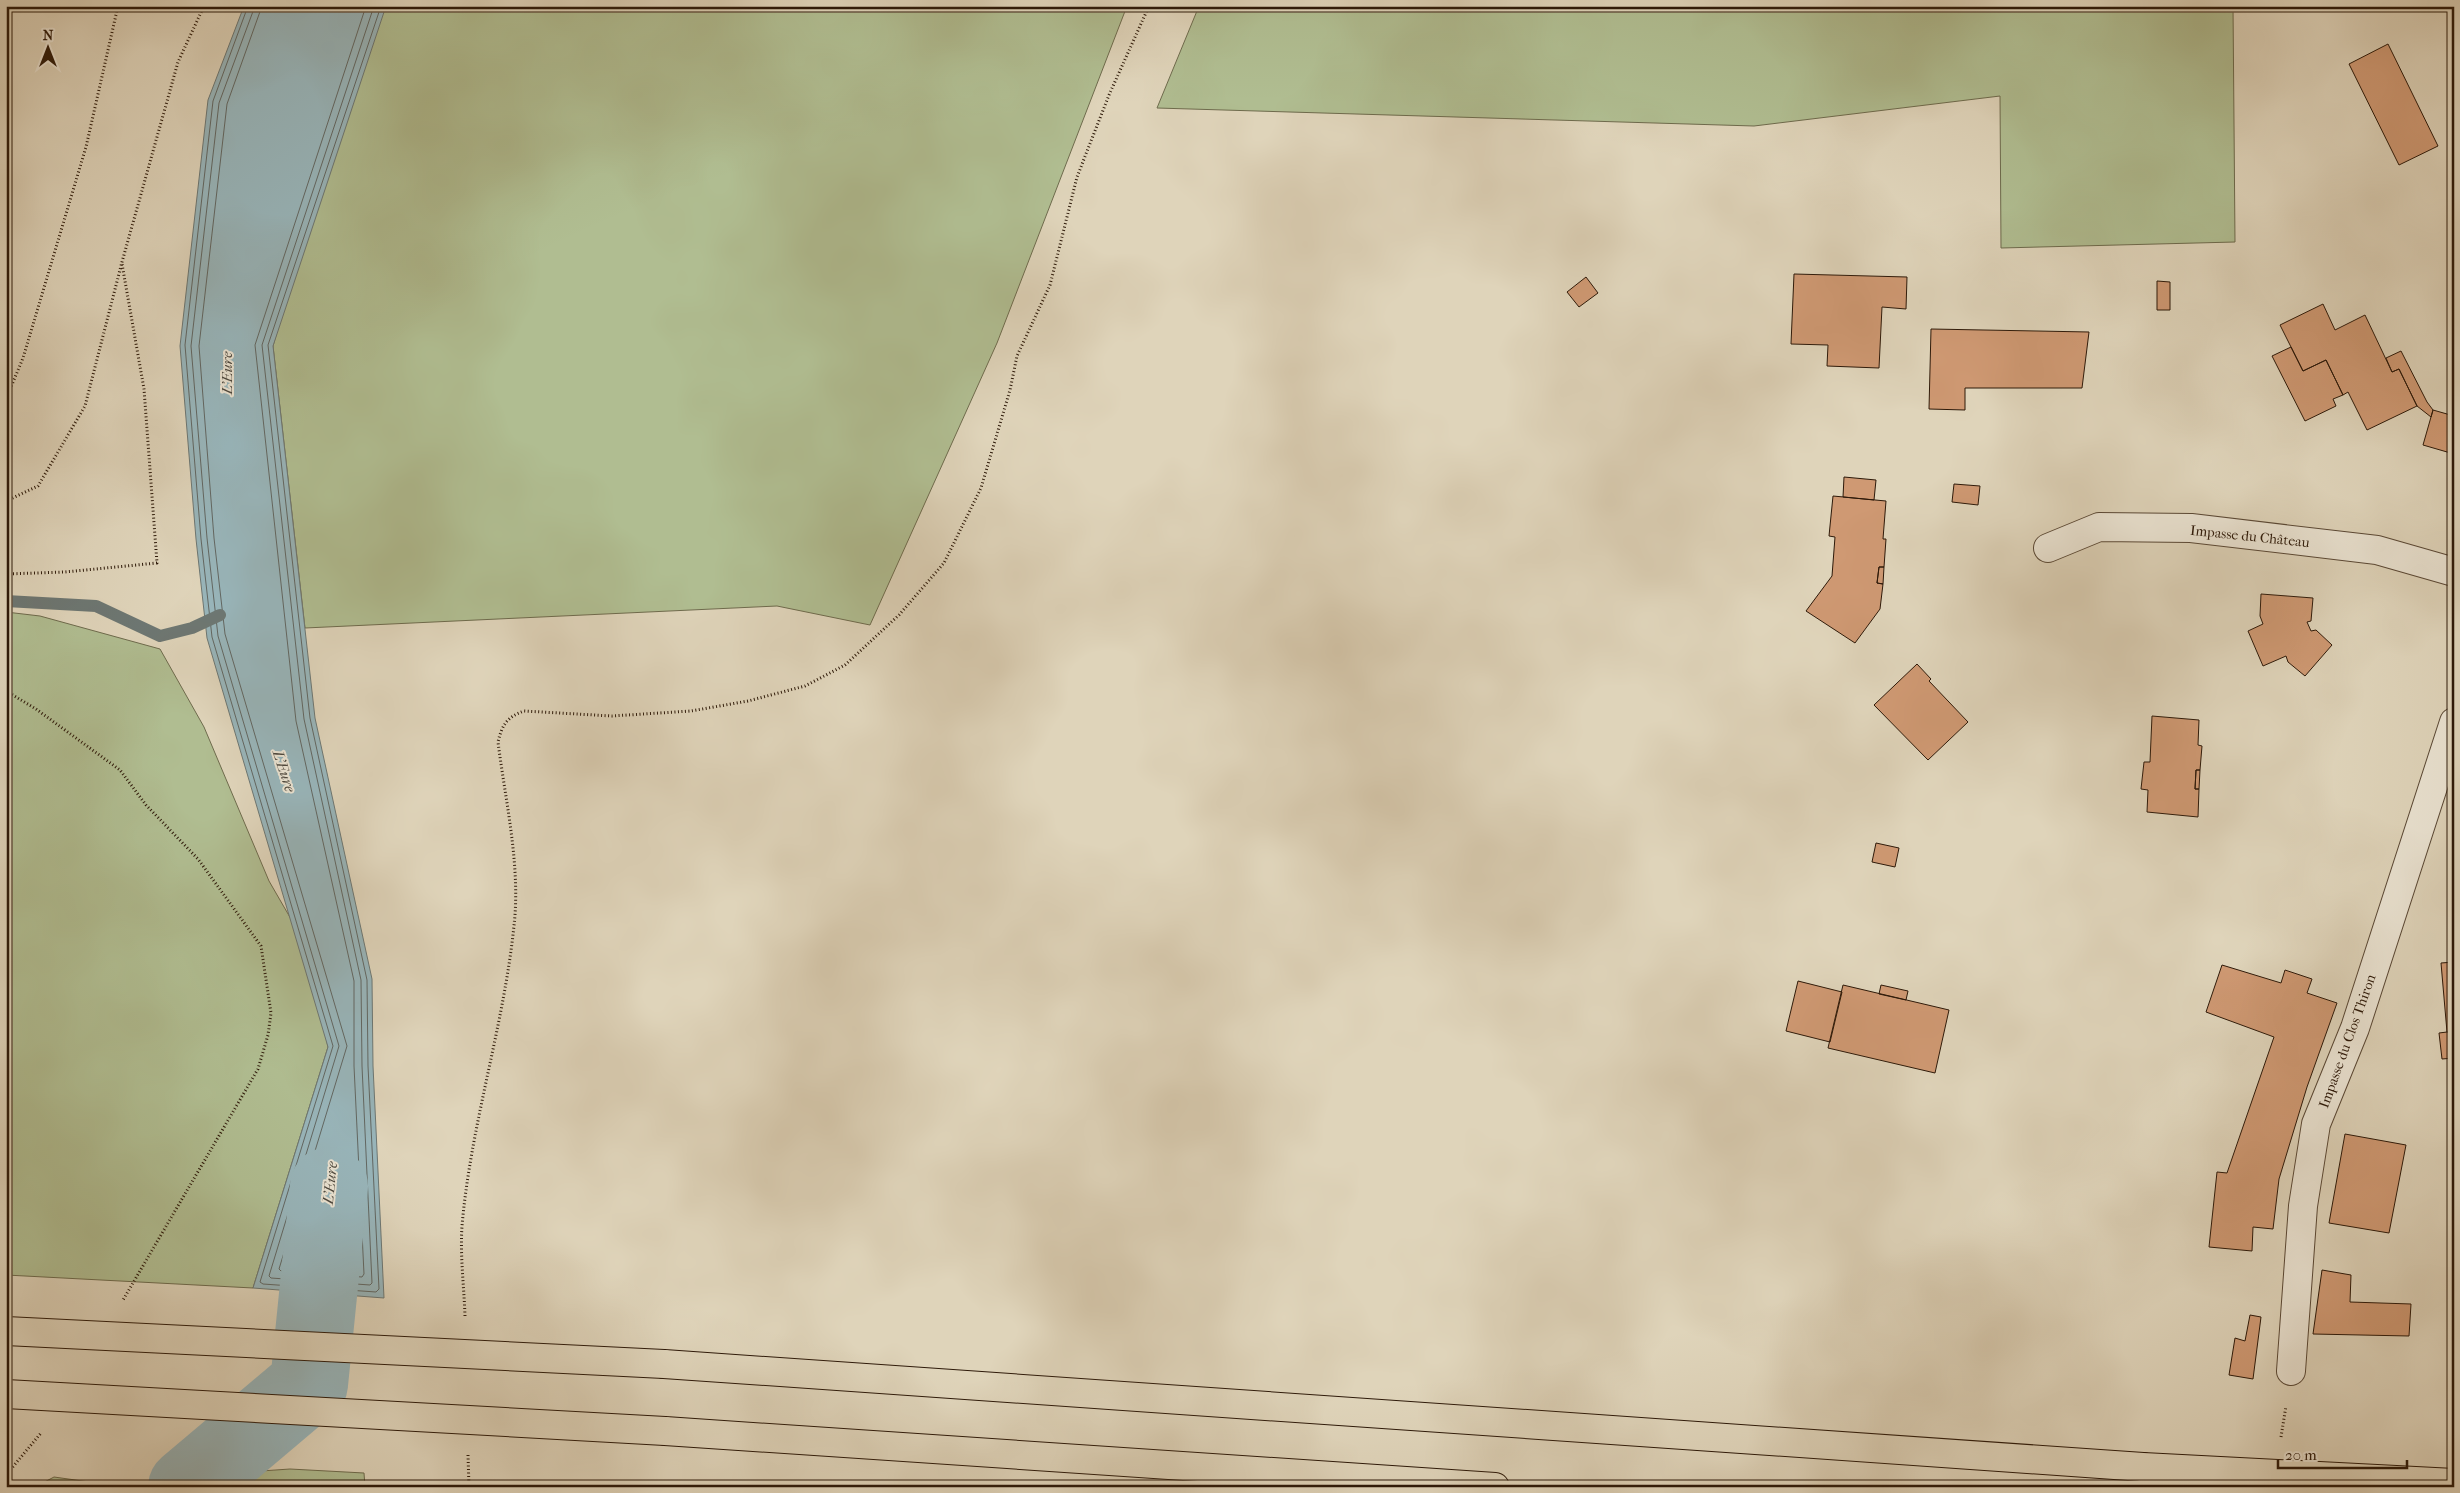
<svg xmlns="http://www.w3.org/2000/svg" width="2460" height="1493" font-family="'IM FELL French Canon',serif">
  <rect width="100%" height="100%" fill="#dfd4ba"/>
  <filter id="stains"><feTurbulence type="fractalNoise" baseFrequency=".004" numOctaves="4"/><feColorMatrix values="0 0 0 0 .2 0 0 0 0 .09 0 0 0 0 .02 0 0 0 .5 -.17"/></filter>
  <radialGradient id="worn" r=".72"><stop offset=".6" stop-color="#630" stop-opacity="0"/><stop offset="1" stop-color="#630" stop-opacity=".3"/></radialGradient>
  <path fill="#b0bd91" stroke="#6e6b4d" d="M368,6h759l-130,337 -127,282 -93,-19 -472,22 -32,-282z
    M1199,6h1034l2,236 -234,6 -1,-152 -246,30 -597,-18z
    M6,612l34,4 120,33 44,78 65,154 37,64 22,102 -75,241 -247,-13z
    M290,1469l74,4 1,14h-149l16,-14z
    M54,1477l57,8v2h-76z"/>
  <path fill="#98b5ba" stroke="#6d7773" d="M244,6h142l-113,340 42,372 57,261 1,87 11,232 -131,-10 75,-241 -121,-409 -11,-99 -16,-193 28,-246z"/>
  <g fill="none" stroke-linecap="round" stroke-linejoin="round">
    <path stroke="#626762" stroke-width="1" d="M248,6l-35,95 -28,244 16,194 11,98 121,409 -73,236 3,2 113,8 3,-3 -11,-223 -1,-86 -57,-262 -42,-373 113,-339
      M255,6l-36,97 -28,243 16,192 11,98 121,410 -70,230 2,2 99,7 2,-2 -10,-217 -1,-86 -57,-261 -42,-374 112,-339
      M262,6l-35,98 -28,242 15,192 11,96 122,412 -68,223 2,2 81,6 2,-3 -10,-208v-85l-58,-260 -41,-376 111,-339"/>
    <path stroke="#6d7773" stroke-width="12" d="M6,601l90,5 64,30 32,-8 28,-13"/>
    <path stroke="#98b5ba" stroke-width="78" d="M187,1487l122,-103 20,-198"/>
  </g>
  <path fill="#cf9973" stroke="#2d1909" d="M2388,44l50,102 -39,19 -50,-101z
    M1794,274l113,3 -1,32 -24,-2 -3,61 -52,-2 1,-21 -37,-1z
    M1586,277l12,16 -19,14 -12,-15z
    M2157,281l13,1v28h-13z
    M2323,304l12,26 30,-15 27,57 7,-3 18,37 -50,24 -19,-38 -5,3 -17,-35 -23,11 -23,-46z
    M1931,329l158,3 -7,56h-117v22l-36,-1z
    M2291,347l12,24 23,-11 17,35 -10,4 3,7 -31,15 -33,-65z
    M2401,351l26,51 6,8 -2,7 -14,-11 -18,-37 -7,3 -6,-14z
    M2433,410l21,6v38l-31,-9z
    M1844,477l32,3 -2,20 -31,-3z
    M1954,484l26,2 -2,19 -26,-3z
    M1833,496l53,5 -3,38h3l-2,28h-5l-2,16 6,1 -3,25 -25,34 -49,-32 26,-35 3,-39 -6,-1z
    M1879,567h5l-1,17 -6,-1z
    M2261,594l52,4 -2,23 -4,1 4,9 5,-1 16,15 -27,31 -17,-14 -2,-6 -23,10 -15,-35 15,-7 -3,-8z
    M1917,664l14,15 -2,2 39,41 -40,38 -54,-55z
    M2152,716l47,4 -1,25 4,1 -2,24h-4l-1,19h4l-1,28 -51,-5 1,-22 -7,-1 3,-27h6z
    M2196,770h4l-1,19h-4z
    M1876,843l23,5 -4,19 -23,-5z
    M2454,962v70h-7l-6,-69z
    M2222,965l59,18 4,-13 27,9 -5,14 30,10 -30,84 -28,92 -6,50 -20,-2 -1,24 -43,-4 8,-75 10,1 47,-136 -68,-25z
    M1798,981l44,11 -12,50 -44,-11z
    M1843,985l106,25 -14,63 -107,-25z
    M1881,985l27,6 -2,9 -27,-6z
    M2447,1032h7v26l-12,1 -3,-26z
    M2345,1134l61,11 -17,88 -60,-10z
    M2322,1270l29,5 -1,27 61,2 -2,32 -96,-2z
    M2250,1315l11,2 -8,62 -24,-4 6,-37 10,3z"/>
  <g fill="none" stroke-linecap="round" stroke-linejoin="round">
    <g stroke="#5a4835" stroke-width="30">
      <path id="street" d="M2048,548l51,-21 92,1 186,22 77,22
        M2291,1371l12,-165 13,-82 39,-96 99,-306"/>
    </g>
    <g stroke="#2d1909" stroke-width="30">
      <path id="primary" d="M664,1364l1479,103
        M665,1431l830,56"/>
    </g>
    <path stroke="#2d1909" stroke-width="3" stroke-dasharray="1 2.5" stroke-linecap="butt" d="M6,399l17,-41 63,-211 32,-141
      M6,501l32,-15 47,-80 37,-144 56,-200 26,-56
      M6,574l59,-2 92,-9 -13,-174 -22,-125
      M6,691l30,18 84,61 26,35 52,54 63,87 10,67 -3,22 -10,34 -135,231
      M465,1316c-1,-30 -5,-60 -3,-90 9,-105 44,-206 53,-311 4,-57 -10,-117 -17,-173 4,-17 9,-25 26,-31l88,5 79,-5 57,-10 57,-15 40,-21 54,-50 45,-52 37,-75 29,-98 7,-34 33,-71 27,-108 32,-82 40,-89
      M2281,1437l5,-31
      M468,1455l1,32
      M6,1475l35,-42"/>
    <use href="#street" stroke="#eae3d2" stroke-width="28"/>
    <use href="#primary" stroke="#dfd4ba" stroke-width="28"/>
    <g stroke="#2d1909" stroke-width="30" stroke-linecap="butt">
      <path id="primary-bridge" d="M6,1331l658,33
        M6,1394l659,37
        M2143,1467l311,16"/>
    </g>
    <use href="#primary-bridge" stroke="#dfd4ba" stroke-width="28"/>
  </g>
  <g text-anchor="middle" stroke-width="4" stroke-linejoin="round" paint-order="stroke">
    <g font-size="14" fill="#2d1909" stroke="#eae3d2">
      <text transform="translate(2250 536) rotate(6)" y="5">Impasse du Château</text>
      <text transform="translate(2347 1041) rotate(-70)" y="5">Impasse du Clos Thiron</text>
    </g>
    <g font-size="15" font-style="italic" fill="#4d483e" stroke="#eae3d2">
      <text transform="translate(227 373) rotate(-90)" y="5">L'Eure</text>
      <text transform="translate(284 771) rotate(72)" y="5">L'Eure</text>
      <text transform="translate(330 1183) rotate(-84)" y="5">L'Eure</text>
    </g>
  </g>
  <rect width="2460" height="1493" fill="none" stroke="#dfd4ba" stroke-width="25"/>
  <rect x="8" y="8" width="2445" height="1478" fill="none" stroke="#2d1909" stroke-width="2.5"/>
  <rect x="12" y="12" width="2435" height="1468" fill="none" stroke="#2d1909"/>
  <g transform="translate(48 48)" stroke="#eae3d2" stroke-width="4" paint-order="stroke">
  <path d="M0-4L9 19L0 12L-9 19Z" fill="#2d1909"/>
  <text y="-8" font-size="14" font-weight="bold" text-anchor="middle" fill="#2d1909">N</text>
  </g>
  <path d="M2278 1460v8h129v-8" fill="none" stroke="#2d1909" stroke-width="2.5"/>
  <text x="2285" y="1460" font-size="15" fill="#2d1909" stroke="#eae3d2" stroke-width="4" paint-order="stroke">20 m</text>
  <rect width="100%" height="100%" filter="url(#stains)"/>
  <rect width="100%" height="100%" fill="url(#worn)"/>
</svg>
